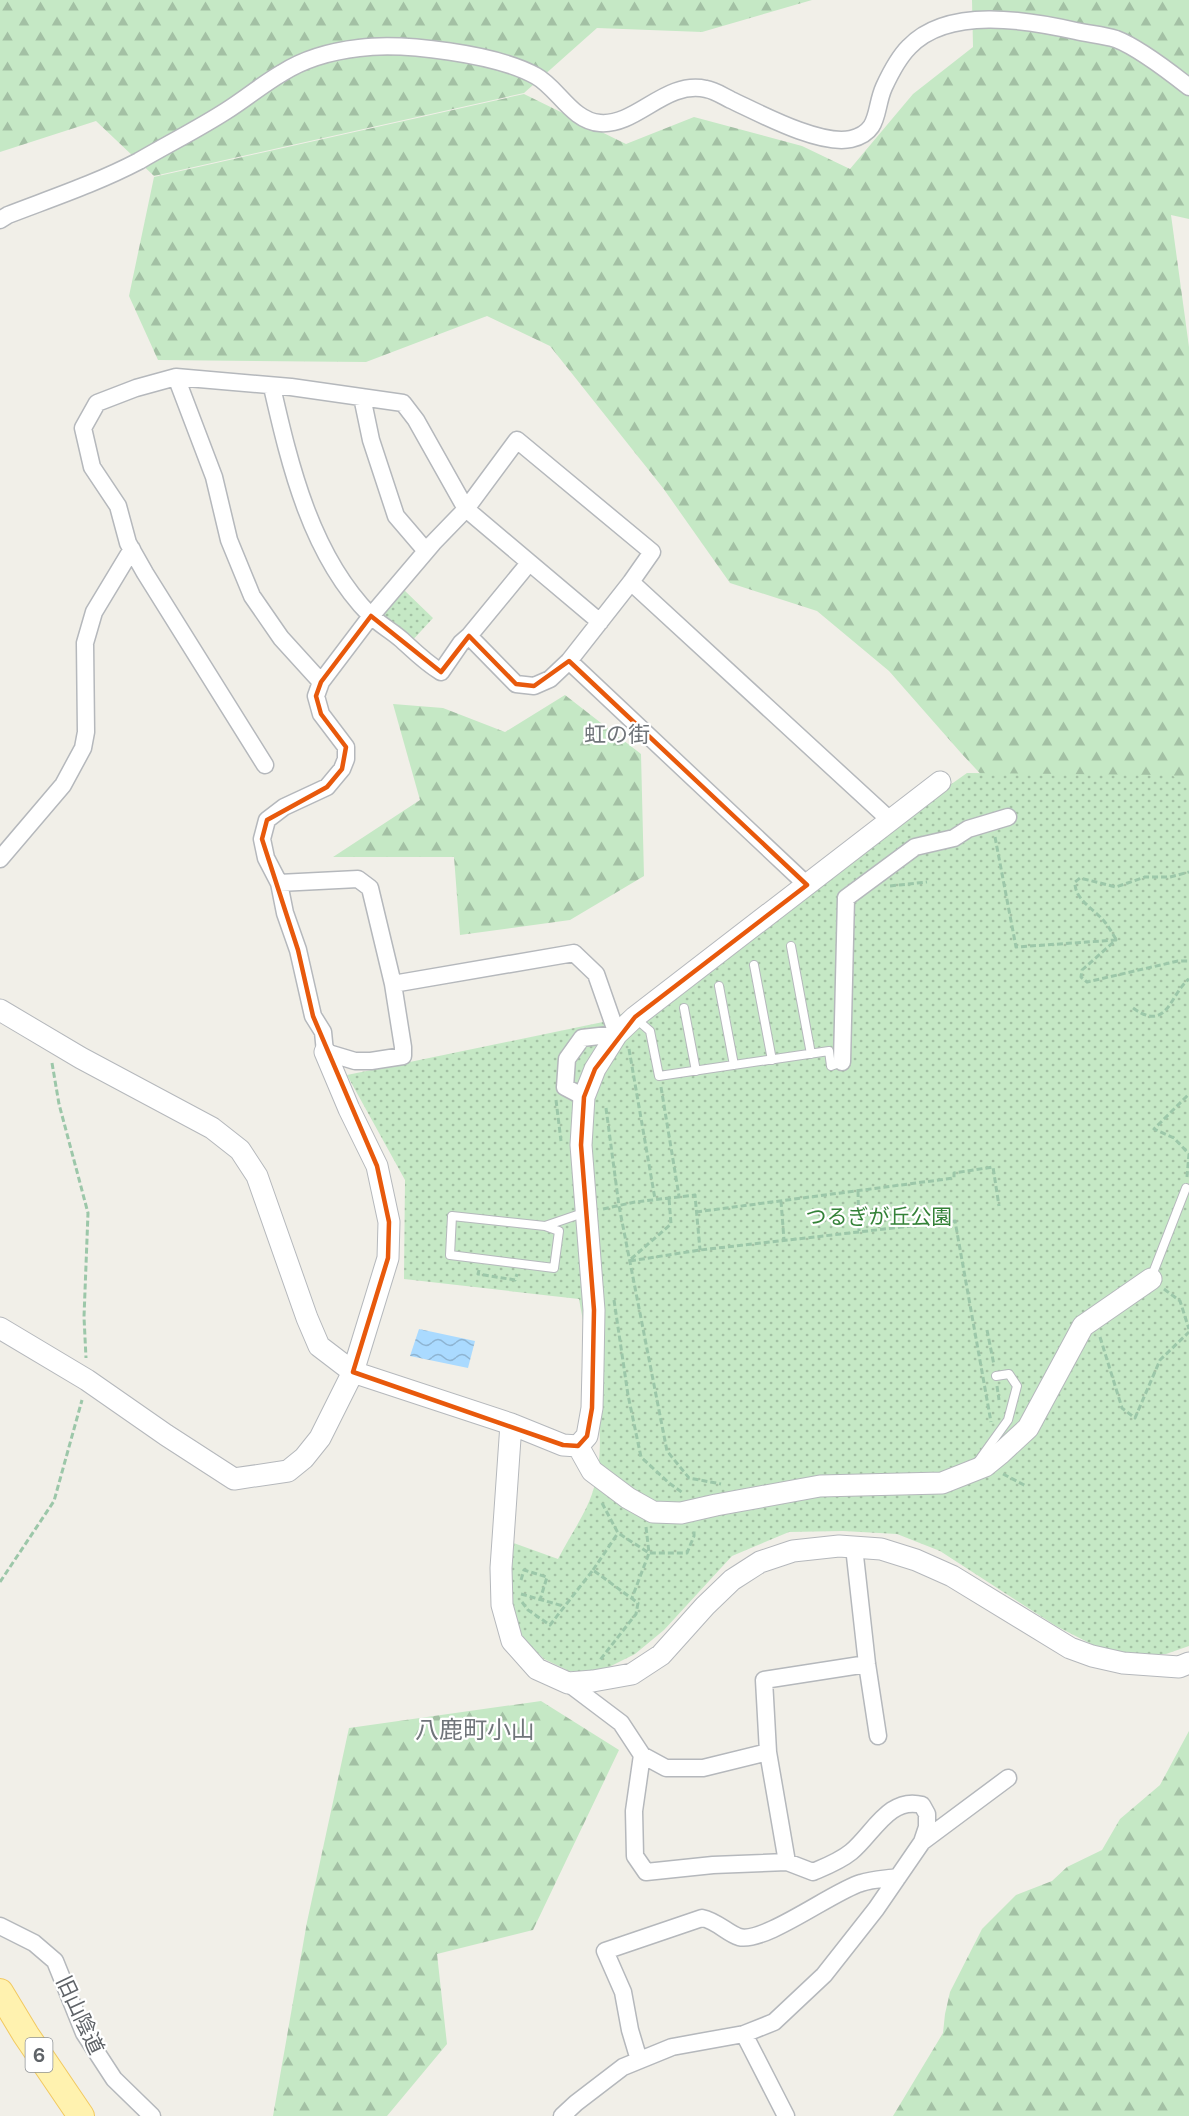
<svg xmlns="http://www.w3.org/2000/svg" width="1189" height="2116" font-family="'DM Sans','Noto Sans JP',sans-serif">
  <defs>
    <pattern id="forest-firs" width="22" height="20" patternUnits="userSpaceOnUse" patternTransform="scale(1.5)"><rect width="22" height="20" fill="#c5e8c5"/><path d="M5 1l3.5 6h-7zM16 11l3.5 6h-7z" fill="#a3c0a4"/></pattern>
    <pattern id="park-dots" width="8" height="8" patternUnits="userSpaceOnUse" patternTransform="scale(1.5)"><rect width="8" height="8" fill="#c5e8c5"/><path d="M2 2h.1M6 6h.1" fill="none" stroke="#a3c0a4" stroke-width="1.8" stroke-linecap="round"/></pattern>
    <pattern id="water-waves" width="16" height="10" patternUnits="userSpaceOnUse" patternTransform="scale(1.5)"><rect width="16" height="10" fill="#aadaff"/><path d="M0 5q4-4 8 0t8 0" fill="none" stroke="#8eb4d2"/></pattern>
  </defs>
  <rect width="100%" height="100%" fill="#f1efe8"/>
  <path fill="url(#forest-firs)" d="M0,0h812l-110,32 -105,-4 -73,65 -370,83 -58,-55 -96,31z
    M972,0h217v219l-18,-4 18,132v530l-131,-20 -97,-104 -72,-82 -72,-60 -87,-28 -67,-95 -113,-142 -63,-30 -121,46 -208,-2 -29,-64 25,-119 370,-83 102,50 68,-27 108,29 48,23 63,-75 60,-47z
    M565,695l76,59 3,122 -74,44 -110,15 -6,-78h-121l87,-57 -27,-96 50,4 62,24z
    M541,1701l78,49 -86,180 -96,24 10,90 -60,72h-114l34,-194 42,-194z
    M1189,1731v385h-296l50,-83 2,-19 5,-22 32,-63 34,-34 36,-14 15,-14 35,-17 18,-31 40,-34z"/>
  <path fill="url(#park-dots)" d="M404,590l29,28 -23,25 -29,-28z
    M967,773l205,2 17,14v857l-23,8h-32l-35,-6 -43,-22 -116,-75 -43,-17 -54,-3 -54,1 -57,24 -68,74 -29,24 -34,17h-32l-25,-12 -23,-22 -13,-34v-62l50,18c10,-20 27,-44 34,-65 20,-57 -3,-137 -13,-195l-175,-20 1,-99 -58,-105 256,-53 32,-14z"/>
  <path fill="url(#water-waves)" d="M419,1329l56,12 -7,27 -58,-12z"/>
  <g fill="none" stroke-linecap="round" stroke-linejoin="round">
    <g stroke="#b5b8bc" stroke-width="10">
      <path id="service" d="M791,946l20,108
        M754,965l18,95
        M719,986l15,79
        M684,1008l12,63
        M635,1018l15,13 9,45 170,-25 2,15 11,-4
        M545,1226l14,5 -5,37 -104,-13 2,-39 93,10 41,-14
        M1151,1278l35,-90
        M977,1463l31,-43 9,-34 -8,-12 -13,2"/>
    </g>
    <g stroke="#b5b8bc" stroke-width="19">
      <path id="minor" d="M0,220l8,-5c44,-17 89,-32 131,-54 29,-17 59,-32 87,-50 19,-12 37,-27 56,-38 22,-14 51,-22 77,-25 44,-6 138,6 177,28 22,12 36,45 64,47 37,3 65,-43 106,-34 8,1 17,7 25,11 28,13 89,46 120,39 30,-7 23,-30 33,-52 6,-13 15,-30 25,-40 39,-41 118,-27 167,-16 13,3 27,4 40,8 21,8 54,33 73,48
        M176,377l38,100 15,63 23,56 29,42 40,44
        M272,387c18,79 39,168 98,228 9,9 22,16 32,25 13,12 24,23 39,32l20,-29 8,-7 47,48 18,2 16,-7 19,-18 62,-79 21,-30 -135,-112 -51,69 -33,34 -62,73 -50,66 -5,14 5,18 25,33v12l-4,10 -15,18 -43,20 -17,13 -5,19 4,19 13,25 6,30 13,37 15,66 10,16 2,20 30,9h16l32,-5v-9l-10,-63 -23,-96 -12,-9 -79,4
        M362,397l9,43 25,76 30,35
        M631,582l260,239
        M469,636l60,-73
        M569,661l238,224
        M265,765l-120,-192 -17,-30 -10,-37 -26,-39 -9,-39 14,-25 39,-15 40,-11 115,10 112,16 13,17 50,89 134,113
        M0,859l63,-74 20,-37 3,-16 -1,-89 9,-31 38,-63
        M393,984l181,-31 22,21 21,60 -35,4 -15,21 -2,28 19,10
        M842,1062l4,-164 69,-51 39,-9 14,-9 40,-12
        M854,1547l13,117 11,72
        M768,1752l-4,-72 103,-16
        M642,1755l24,13h37l65,-16 19,110
        M922,1842l86,-64
        M0,1926l34,17 21,18 29,72 30,46 38,37
        M744,2034l42,82
        M639,2060l-9,-30 -7,-38 -18,-41 97,-33c15,3 25,15 37,19 25,7 96,-47 122,-54 12,-4 25,-4 37,-6
        M562,2116l14,-13 47,-36 49,-20 72,-13 30,-12 50,-47 52,-66 46,-67 5,-15v-13l-5,-9c-33,-9 -49,29 -71,47 -11,9 -24,14 -38,20l-26,-10 -74,3 -67,7 -11,-16 -1,-45 8,-56 -21,-32 -53,-40"/>
    </g>
    <g stroke="#b5b8bc" stroke-width="23">
      <path id="tertiary" d="M0,1010l81,48 131,70 28,22 17,26 50,142 12,28 34,26 158,52 52,21 15,1 9,-10 5,-28 1,-41 1,-57 -13,-165 3,-48 11,-28 22,-35 18,-17 305,-235
        M0,1328l87,52 79,55 68,44 54,-8 16,-13 16,-20 33,-66 35,-114 1,-36 -12,-56 -28,-57 -24,-57
        M511,1424l-10,144 1,37 10,36 25,28 31,14 25,-2 39,-7 29,-19 44,-49 27,-26 28,-18 33,-11 46,-5 42,3 35,11 36,16 118,72 22,8 31,7 56,4 10,-4
        M578,1446l14,25 36,27 25,14 28,1 35,-8 104,-19 122,-3 43,-17 16,-13 27,-25 55,-102 68,-47"/>
    </g>
    <g stroke="#f2c960" stroke-width="28">
      <path id="primary" d="M0,1992l26,43 55,81"/>
    </g>
    <path stroke="#9cc7a9" stroke-width="3" stroke-dasharray="6 3" stroke-linecap="butt" d="M995,837l21,110 100,-7 -34,30 -1,7 6,5 91,-21h11
      M890,886l37,-4
      M1116,939c-4,-6 -7,-12 -12,-18 -10,-12 -30,-22 -29,-39l5,-4 36,9 29,-10h25l19,-5
      M1133,1008c35,25 36,-13 56,-29
      M629,1049l26,150
      M52,1063l7,41 29,109 -4,104 2,41
      M661,1087l18,109
      M556,1100l5,41
      M606,1108l13,98 48,245 22,27 32,6
      M1187,1177l2,-23 -15,-16 -20,-9 35,-35
      M858,1191l1,40
      M781,1201l3,39
      M603,1209l32,-7 60,-7 5,55
      M696,1212l258,-34v-5l39,-6 6,39
      M631,1259l40,-35 -2,-26
      M630,1261l70,-11 255,-29 36,201
      M479,1270l-1,4 37,6 2,-6
      M1164,1289l16,12 9,28
      M614,1300l14,95 13,62 28,26 14,10
      M987,1330l7,35
      M1100,1337l22,71 13,10 25,-58 29,-28
      M997,1386l2,14
      M1003,1474l23,12
      M602,1503l16,30 31,20 -17,45
      M646,1527l3,26h38l7,-17v-7
      M593,1570l25,-37
      M521,1580l3,-10 23,7 -7,23
      M0,1582l54,-81 28,-101
      M521,1594l42,12
      M522,1602l6,8 22,15 43,-55 45,33 -2,11 -36,46"/>
    <use href="#service" stroke="#fff" stroke-width="8"/>
    <use href="#minor" stroke="#fff" stroke-width="16"/>
    <use href="#tertiary" stroke="#fff" stroke-width="21"/>
    <use href="#primary" stroke="#fff2af" stroke-width="26"/>
  </g>
  <path fill="none" stroke="#e8590c" stroke-width="4.5" stroke-linejoin="round" d="M371,616l70,56 28,-36 47,48 18,2 35,-25 238,224 -172,132 -40,52 -11,28 -3,48 13,165 -2,98 -5,28 -9,10 -15,-1 -210,-73 35,-114 1,-36 -12,-56 -64,-150 -15,-66 -36,-111 5,-19 60,-33 15,-18 4,-22 -25,-33 -5,-18 5,-14z"/>
  <g text-anchor="middle" stroke-width="4.5" stroke-linejoin="round" paint-order="stroke">
    <rect fill="#fff" stroke="#8f9295" stroke-width="1.5" x="25.5" y="2038" width="27" height="34" rx="4.5"/>
    <g font-size="20" font-weight="bold" fill="#5f6368">
      <text x="39" y="2062">6</text>
    </g>
    <g font-size="21" fill="#348238" stroke="#fff">
      <text x="879" y="1224">つるぎが丘公園</text>
    </g>
    <g font-size="21" fill="#5f6368" stroke="#fff">
      <text transform="translate(80 2015) rotate(65)" y="7">旧山陰道</text>
    </g>
    <g font-size="22" fill="#70757a" stroke="#fff">
      <text x="617" y="742">虹の街</text>
    </g>
    <g font-size="24" fill="#70757a" stroke="#fff">
      <text x="475" y="1738">八鹿町小山</text>
    </g>
  </g>
</svg>
